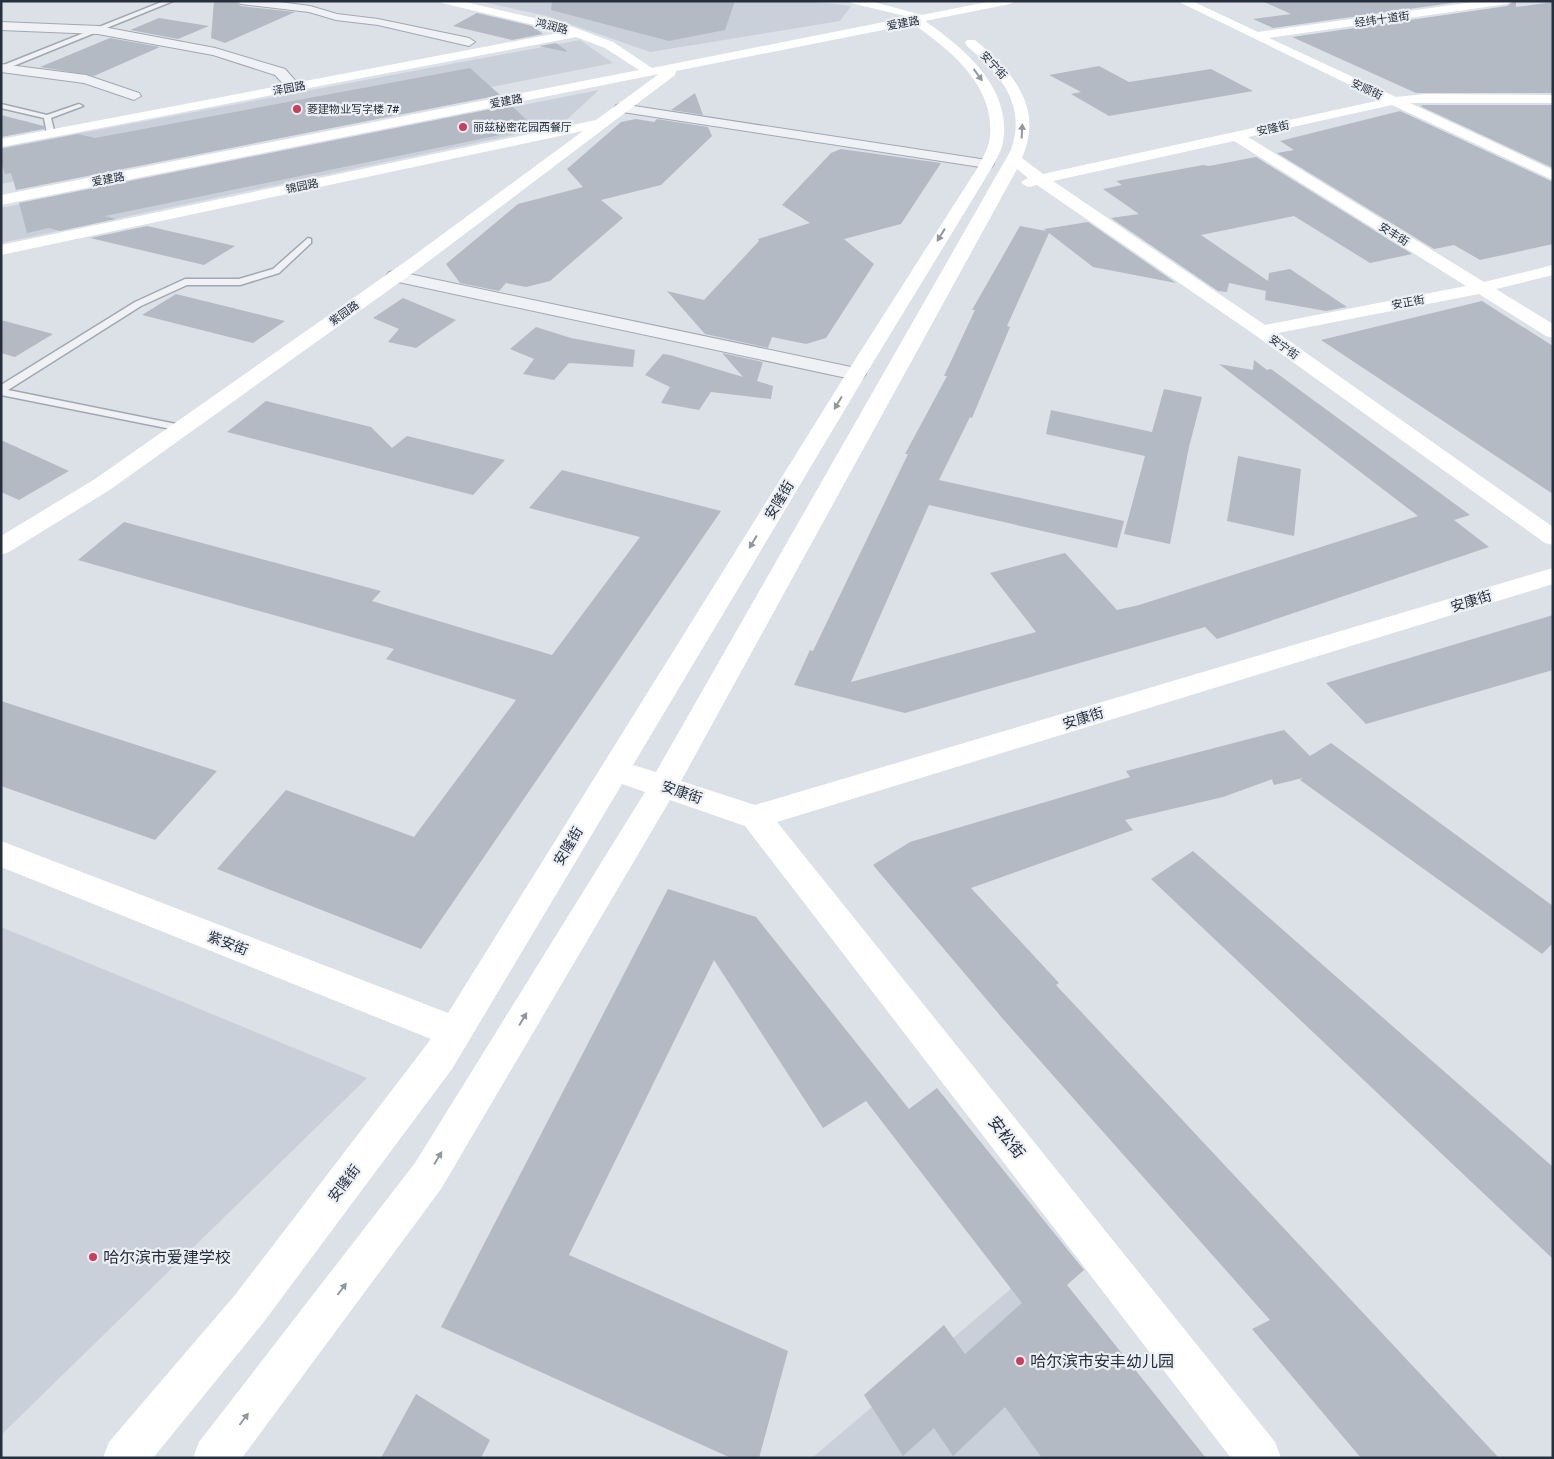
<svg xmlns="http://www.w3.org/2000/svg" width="1554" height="1459" font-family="Signika,'Noto Sans SC',sans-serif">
  <rect width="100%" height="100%" fill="#dce1e7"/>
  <path fill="#cad0d9" d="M478,1h331l42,5 -11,15 -190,31 -103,-36z
    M580,40l33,23 -612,121v-36z
    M599,90l-38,35 -560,118v-35z
    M1,927l366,151 -366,357z
    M1039,1265l149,193h-376z"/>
  <path fill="#b3bac4" d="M214,1h20l7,5 54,6 -70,31 -14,-5z
    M552,1h183l-10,29 -56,11 -118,-31z
    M1262,1h204l-193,27 -20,-9 38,-5z
    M1514,1h2v6l37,-5v91h-137l-124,-56 215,-31z
    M477,13l55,13 11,8 -31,6 -59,-14z
    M159,18l50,8 -31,13 -48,-9z
    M110,38l50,9 -66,29 -54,-9z
    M556,43l11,8v1l-28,-6z
    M1099,66l30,16 82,-13 42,22 -144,25 -38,-22 10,-2 -32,-17z
    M470,68l30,27 -484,95 -5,-17 -6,1 -4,-13v-12l77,-15 17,4z
    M695,93l8,22 -32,-5z
    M511,105l24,23 -430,88 11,3 -56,12 -11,-3 -22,5 -8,-30z
    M1423,105h130v63l-133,-62z
    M1400,111l153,71v62l-73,16 -26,-15 -20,4 -157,-96 17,-3 -14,-9z
    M1,115l43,11v3l-43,8z
    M636,119l18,3 3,-3 51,8 4,9 -51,49 -60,15 22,18 -73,63 -24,6 -20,-4 -7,8 -39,-8 -14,-19 72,-60 65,-17 -16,-18 54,-47z
    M841,149l100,14 -40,61 -57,15 30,25 -48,74 -20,6 -34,-7 -4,11 -63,-14 -38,-43 37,9 55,-59 -1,-2 52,-16 -28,-18 49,-52z
    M1256,157l156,97 -42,9 -76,-47 -93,19 67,46 1,-8 21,-4 57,38 -21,4 -61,-11 1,-9 -37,-8 -2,9 -9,-1 -107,-73 28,-4 -36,-25 19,-4 -6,-4 87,-16 6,1z
    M1088,222l88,61 -83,-16 -44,-34 -42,93 3,1 -38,91 -2,-1 -31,63 185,41 -7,27 -188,-43 -78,177 185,-50 -46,-59 75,-20 52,57 22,-5 279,-89 -199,-152 34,6 1,-10 13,10 4,-1 199,146 -16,5 35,27 -272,92 -12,-12 -300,86 -111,-28 16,-35 3,1 95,-197h-3l42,-78h-3l31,-66h-3l48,-84 26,5 -2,-2z
    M147,226l88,20 -31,19 -114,-27z
    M176,294l109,27 -32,22 -111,-28z
    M403,298l53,22 -40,28 -28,-6 11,-13 -26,-11z
    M1482,301l71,45v148l-232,-154z
    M1,320l52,14 -38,23 -14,-4z
    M536,327l35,11 64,12 -2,17 -64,-4 -15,17 -31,-6 11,-15 -24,-10z
    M722,353l41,9 -6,19 16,5 -2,13 -60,-7 -12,18 -38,-7 9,-16 -25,-12 18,-21 7,1 73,22z
    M1164,389l38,8 -13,50 -19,97 -46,-10 21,-78 -99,-22 5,-24 101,22z
    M266,401l105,26 21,21 15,-12 98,24 -32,35 -246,-63z
    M1,440l68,31 -50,29 -18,-8z
    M1238,456l63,13 -7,67 -67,-15z
    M562,470l159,41 -300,438 -204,-80 69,-79 128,47 102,-137 -130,-41 8,-10 -316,-89 46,-38 257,69 -9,10 180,54 88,-118 -111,-29z
    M1553,615v55l-187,54 -40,-41z
    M1,701l216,70 -62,69 -154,-54z
    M1284,730l26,26 21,-13 222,163v37l-11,11 -242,-174 3,-2 -29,7 -2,-5 1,-1 -50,18 -98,23 8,10 -162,58 88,95 -3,2 443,473h-138l-109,-129 18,-9 -267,-301 -130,-154 37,-23 220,-65 -4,-6z
    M1193,851l360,316v92l-402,-380z
    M668,889l88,28 153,192 28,-21 147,182 -17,15 139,173h-164l-37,-51 -52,49 -19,-28 -31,28 -39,-61 80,-70 21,29 57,-51 -156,-202 -43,27 -109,-168 -145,295 219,96 -29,107h-28l-290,-131z
    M416,1394l74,46 -9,18h-100z"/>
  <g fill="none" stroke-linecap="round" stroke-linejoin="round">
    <g stroke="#a2a8b1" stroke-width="3">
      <path id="lane" d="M164,1h9l-172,70v-5z
        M1,104l46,11 32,-11 4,2 -32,12 4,16 -4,2 -4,-2 -3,-16 -43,-10z
        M308,238l3,1v4l-32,30 -39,12h-53l-46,21 -133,84 173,35 4,1 2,2 -2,2 -4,1 -180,-36v-10l134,-83 50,-23h54l34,-10z"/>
    </g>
    <g stroke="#a2a8b1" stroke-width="2">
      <path id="street" d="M236,1h36l38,5 27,8 41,5 91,19 6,4 -6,4 -91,-21 -42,-5 -27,-8 -68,-8z
        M1,22l97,4 117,22 70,21 16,18 -2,3h-10l-14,-15 -62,-20 -115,-21 -97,-4z
        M1,64l85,11 53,18 2,3 -7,4 -50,-17 -83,-11z
        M621,104l366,56 5,1 2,3 -2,3 -5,1 -371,-57 -2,-3 2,-3z
        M395,271l461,97 7,2 3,4 -3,4 -7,2 -467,-100 -3,-4 3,-4z"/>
    </g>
    <use href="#lane" fill="#eff1f5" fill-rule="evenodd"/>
    <use href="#street" fill="#eff1f5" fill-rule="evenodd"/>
    <path fill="#fff" fill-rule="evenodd" d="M441,1h20l112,26 40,15 39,26 257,-51 -58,-14 -1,-2h20l52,14 70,-14h23l-5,3 -85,17c40,28 87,67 78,121 -1,8 -6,15 -9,22l-128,210 -233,391 23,7 355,-622c16,-46 -11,-76 -44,-104l-2,-3 2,-3h8c38,32 69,67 47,118l21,16 338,-74 -204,-99h15l66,31 223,-31h31l-5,3 -238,34 127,59 29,-3 128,1v8h-143l143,67v10l-161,-75 -144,32 236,145 69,-17v10l-57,14 57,35v14l-7,-2 -67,-42 -201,39 275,194v18l-8,-2 -290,-208 -218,-150 -8,2 -5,-2 -3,-3 7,-4 -11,-9 -336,612 74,24 798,-237v16l-776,238 498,620 6,16h-50l-486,-632 -75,-26 -229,389 -199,269h-49l6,-16 216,-279 230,-371 -23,-8 -170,285 -189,254 -110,135h-50l6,-16 126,-147 196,-256 -430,-172v-26l447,172 398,-639 134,-210c3,-7 7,-14 9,-21 10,-54 -37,-92 -76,-119l-237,47 -1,4 -254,192 -310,222 -102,63 -8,3v-19l94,-57 314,-220 174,-128 -582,124v-10l595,-125 63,-46 -658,131v-10l638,-125 -34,-22 -29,-11 -575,110v-8l562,-107 -121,-29zM1234,141l232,145 -201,39 -212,-144z"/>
  </g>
  <defs><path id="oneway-solid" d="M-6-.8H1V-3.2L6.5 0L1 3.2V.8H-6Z" transform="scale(1.25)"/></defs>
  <g fill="#92979e">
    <use href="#oneway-solid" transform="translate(978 75) rotate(54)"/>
    <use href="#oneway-solid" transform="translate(1022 131) rotate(-87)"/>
    <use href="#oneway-solid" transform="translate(941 235) rotate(122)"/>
    <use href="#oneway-solid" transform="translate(838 403) rotate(121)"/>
    <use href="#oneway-solid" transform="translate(753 542) rotate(121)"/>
    <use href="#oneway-solid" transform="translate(523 1019) rotate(-59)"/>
    <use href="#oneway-solid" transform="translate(438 1158) rotate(-59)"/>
    <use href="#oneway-solid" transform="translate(342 1289) rotate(-53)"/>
    <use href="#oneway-solid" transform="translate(244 1419) rotate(-53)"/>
  </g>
  <g fill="#d03d58" stroke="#ecf0f5" stroke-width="2">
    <circle cx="297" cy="109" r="5"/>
    <circle cx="463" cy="127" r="5"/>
    <circle cx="93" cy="1257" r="5"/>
    <circle cx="1020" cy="1361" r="5"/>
  </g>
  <g text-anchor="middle" stroke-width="4.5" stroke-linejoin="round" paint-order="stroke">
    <g font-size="11" fill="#262f3d" stroke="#ecf0f5">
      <text transform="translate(1382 19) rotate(-8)" y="4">经纬十道街</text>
      <text transform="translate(903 23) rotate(-11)" y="4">爱建路</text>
      <text transform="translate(552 26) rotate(14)" y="4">鸿润路</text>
      <text transform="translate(994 65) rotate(47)" y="4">安宁街</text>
      <text transform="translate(289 88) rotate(-11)" y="4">泽园路</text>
      <text transform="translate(1367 89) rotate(25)" y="4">安顺街</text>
      <text transform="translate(506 101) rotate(-11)" y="4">爱建路</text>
      <text transform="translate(1273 128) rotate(-13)" y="4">安隆街</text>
      <text transform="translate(108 179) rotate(-11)" y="4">爱建路</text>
      <text transform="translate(302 186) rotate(-12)" y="4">锦园路</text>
      <text transform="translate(1394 234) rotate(32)" y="4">安丰街</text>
      <text transform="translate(1408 302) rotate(-11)" y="4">安正街</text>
      <text transform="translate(344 313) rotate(-35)" y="4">紫园路</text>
      <text transform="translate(1284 347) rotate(35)" y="4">安宁街</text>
    </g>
    <g font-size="11" fill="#262f3d" stroke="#ecf0f5" text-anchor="start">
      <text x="307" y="113">菱建物业写字楼 7#</text>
      <text x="473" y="131">丽兹秘密花园西餐厅</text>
    </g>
    <g font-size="14" fill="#262f3d" stroke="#ecf0f5">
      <text transform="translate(779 500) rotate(-59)" y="5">安隆街</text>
      <text transform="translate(1471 601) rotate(-17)" y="5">安康街</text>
      <text transform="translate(1083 718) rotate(-17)" y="5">安康街</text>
      <text transform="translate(682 792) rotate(19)" y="5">安康街</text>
      <text transform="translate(568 846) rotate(-59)" y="5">安隆街</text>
      <text transform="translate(228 943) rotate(21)" y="5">紫安街</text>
      <text transform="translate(344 1183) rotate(-53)" y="5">安隆街</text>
    </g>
    <g font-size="16" fill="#262f3d" stroke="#ecf0f5">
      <text transform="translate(1007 1137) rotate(52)" y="6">安松街</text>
    </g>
    <g font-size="16" fill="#262f3d" stroke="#ecf0f5" text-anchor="start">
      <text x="103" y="1263">哈尔滨市爱建学校</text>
      <text x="1030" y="1367">哈尔滨市安丰幼儿园</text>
    </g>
  </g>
  <rect width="1554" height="1459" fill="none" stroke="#262f3d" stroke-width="5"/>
</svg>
